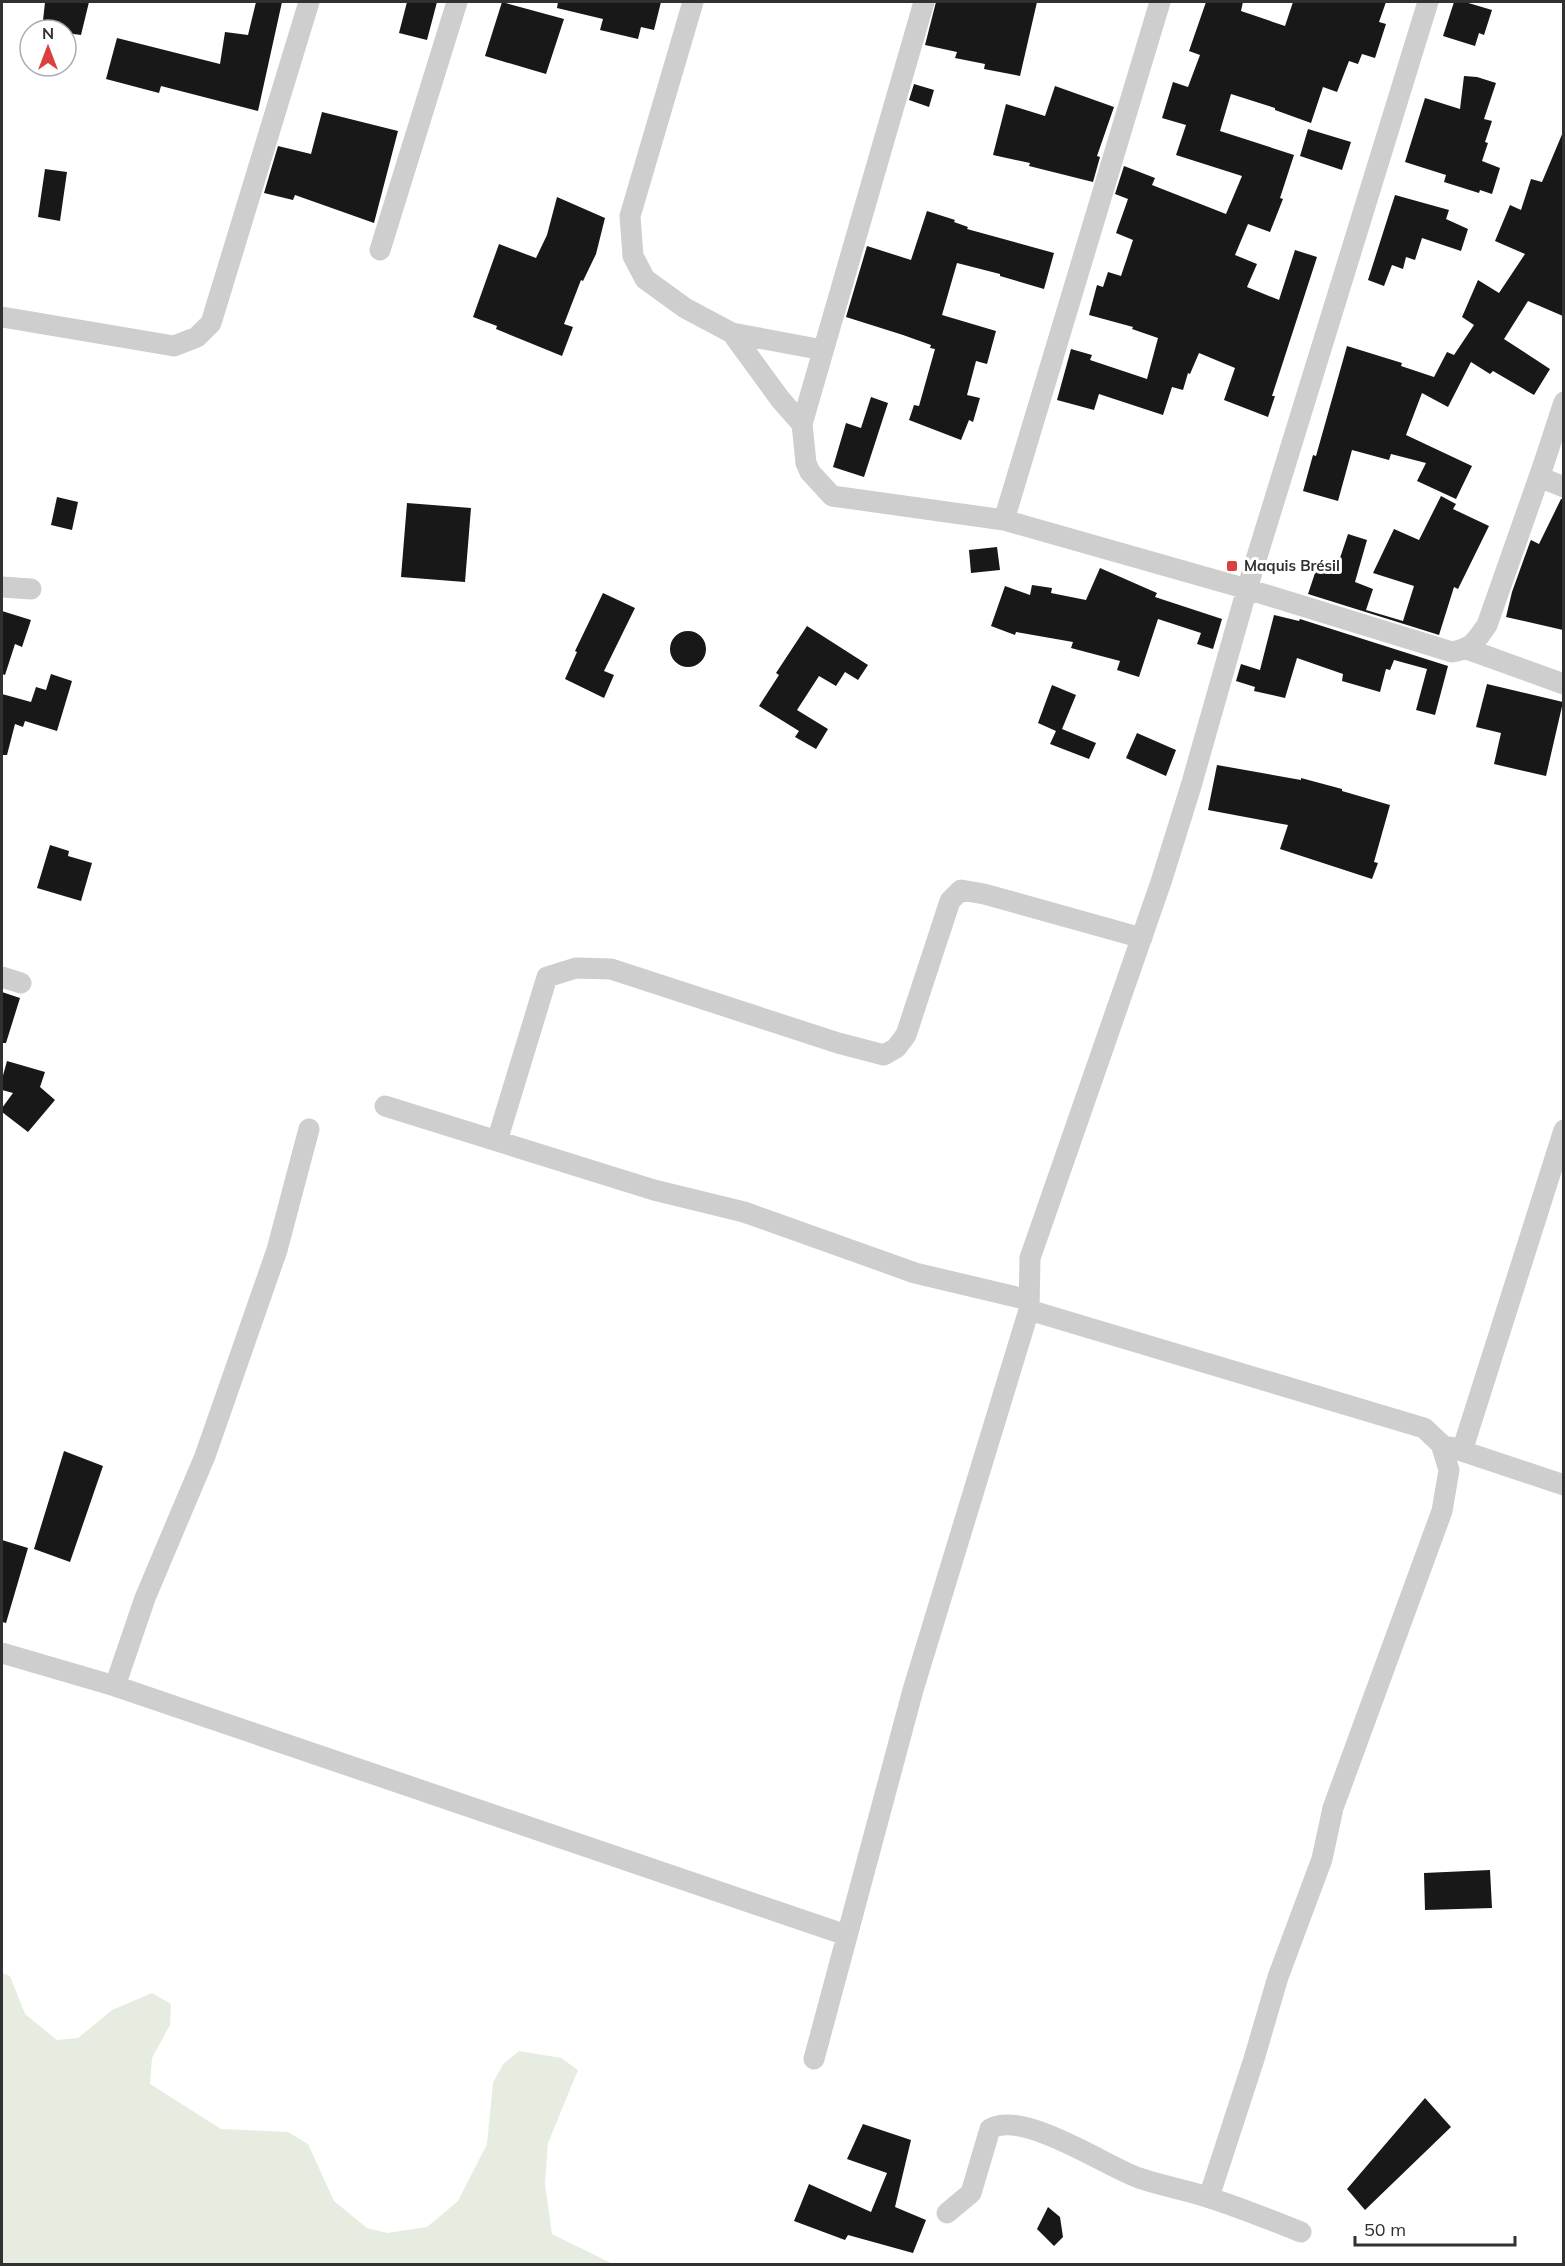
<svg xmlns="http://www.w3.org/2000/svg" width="1565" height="2266" font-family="Mulish,sans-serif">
  <rect width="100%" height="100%" fill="#fff"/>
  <path fill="#e6ede0" d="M2,1973l8,3 15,38 32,26 21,-2 34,-28 40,-17 19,11 -1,21 -18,33 -2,26 71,45 67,3 20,12 26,57 33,27 20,5 40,-6 31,-26 29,-57 6,-61 10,-19 16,-13 42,7 17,12 -30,73 -3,41 7,50 61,30h-611z"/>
  <path fill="#181818" d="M45,2h44l-8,33 -15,-2v-3h-24z
    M256,2h26l-24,109 -97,-25 -2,7 -53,-14 11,-41 103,26 5,-32 23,3z
    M407,2h30l-10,38 -28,-7z
    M502,2l62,17 -18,55 -61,-18z
    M558,2h103l-7,28 -13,-3 -3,12 -38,-9 3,-11 -46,-11z
    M936,2h101l-17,74 -36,-7 1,-5 -30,-6 2,-6 -32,-7z
    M1206,2h37l-2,9 44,15 8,-24h93l-7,20 7,2 -11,34 -13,-4 -4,10 -9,-3 -12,31 -14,-5 -12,36 -36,-13v-2l-44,-14 -11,37 74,24 -14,43 3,1 -13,33 -22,-8 -13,31 22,9 -10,23 32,13 16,-50 22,7 -45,139h3l-7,21 -44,-17 11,-32 -36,-15 -9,21 -2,-1 -5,17 -11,-3 -9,28 -64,-21 -5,16 -37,-10 14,-51 21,6 -2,5 57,19 11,-41 -26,-9 1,-2 -44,-12 8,-30 6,2 5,-15 13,4 12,-36 -17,-7 12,-34 -13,-5 9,-28 31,12 -3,7 74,29 16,-38 -66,-21 10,-30 -24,-7 11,-36 15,5 12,-32 -11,-4z
    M1454,2h11l27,8 -8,25 -5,-2 -4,13 -32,-10z
    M1464,76l13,1 19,6 -12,36 8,2 -7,21 3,1 -6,18 18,7 -8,26 -12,-4 -1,3 -35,-11 2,-7 -41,-13 20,-64 35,11z
    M914,84l20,6 -5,17 -20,-7z
    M1055,86l59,21 -17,49 3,1 -7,25 -64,-16 1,-3 -37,-8 13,-51 39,12z
    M322,112l76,19 -24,92 -79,-28 -2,5 -29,-7 14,-47 33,8z
    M1308,129l43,13 -9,28 -42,-14z
    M1563,132v184l-35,-15 -24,38 46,30 -16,26 -41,-24 -3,3 -19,-12 -23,45 -26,-14 -16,42 66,31 -16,33 -39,-18 9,-18 -35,-9 -2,6 -37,-10 -14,51 -35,-10 10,-36 3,1 31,-110 55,17 -1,3 33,11 13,-25 7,3 20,-30 -12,-8 16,-37 21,13 26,-39 -30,-13 15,-36 11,5 10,-31 11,3z
    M45,169l22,3 -7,49 -22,-4z
    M1395,195l54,15 -3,9 22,10 -7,22 -39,-13 -7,22 -9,-3 -3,12 -11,-4 -8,21 -16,-6z
    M557,197l48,21 -9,36 -13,27 -2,-1 -17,44 9,3 -11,29 -66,-27 1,-3 -24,-9 26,-73 37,14 11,-23z
    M927,211l28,9 -1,2 14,5 -1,2 87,24 -10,36 -44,-13v-2l-43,-11 -15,52 54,16 -9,33 -11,-3 -9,34 13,3 -7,24 -4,-2 -8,20 -52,-20 5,-15 5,1 16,-57 -5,-1 1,-3 -28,-10 -57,-18 21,-71 44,14z
    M871,397l17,6 -24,74 -31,-10 13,-44 15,5z
    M1441,496l15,8 -3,5 36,17 -31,63 -4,-2 -15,48 -131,-41 12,-36 18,6 10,-30 19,6 -12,42 18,7 -7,21 37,11 11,-35 -41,-13 21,-44 25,11z
    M57,497l21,5 -6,28 -21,-5z
    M1561,499h2v131l-57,-13 6,-25 18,-50 1,-2 8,4z
    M407,503l64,5 -6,74 -64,-5z
    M997,547l3,23 -29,3 -2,-23z
    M1100,568l57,25 -2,4 67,22 -9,30 -16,-5 4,-11 -43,-14 -19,58 -22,-7 3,-9 -49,-13 2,-6 -57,-10 -1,3 -24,-9 14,-40 25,9 2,-10 20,3 -1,5 35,7z
    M603,593l32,15 -31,63 10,4 -10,23 -39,-19 12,-27 -2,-1z
    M2,611l29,9 -9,27 -7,-3 -10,31 -3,-1z
    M1274,615l25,6 1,-2 148,47 -13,49 -19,-5 11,-41 -33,-9 -4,10 -4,-1 -6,23 -38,-11 1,-7 -46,-16 -12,40 -31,-7 1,-4 -19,-6 5,-17 19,6z
    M807,626l61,39 -10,15 -13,-8 -9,14 -17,-10 -22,34 31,19 -12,20 -21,-12 4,-6 -40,-25 20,-31 -3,-2z
    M670 649a18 18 0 1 1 36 0a18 18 0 1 1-36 0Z
    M51,674l21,7 -15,50 -32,-10 -2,6 -8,-3 -8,31h-5v-61l29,8 5,-15 10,3z
    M1487,684l76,18 -17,74 -52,-12 7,-31 -25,-6z
    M1052,685l24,10 -14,34 34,14 -7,16 -39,-15 6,-13 -18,-8z
    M1137,733l39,17 -10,26 -40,-18z
    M1217,765l84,15v-2l41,11v2l48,14 -16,57 4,1 -6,16 -92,-30 8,-24 -80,-15z
    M50,845l19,6 -1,5 24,7 -11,38 -44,-13z
    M2,992l18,6 -14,45h-4z
    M7,1061l38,11 -5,15 15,13 -27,32 -26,-20v-4l11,-15 -11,-3v-11z
    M64,1451l39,15 -33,96 -36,-13z
    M2,1540l26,8 -22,75 -4,-1z
    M1490,1870l2,38 -67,2 -1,-37z
    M1425,2098l26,29 -86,83 -18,-21z
    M863,2124l48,16 -16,67 31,13 -13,33 -65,-18 -3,5 -51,-19 15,-37 62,28 16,-39 -40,-14z
    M1048,2207l12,10 3,20 -9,9 -17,-17z"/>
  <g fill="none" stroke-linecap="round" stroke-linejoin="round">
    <path stroke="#cecece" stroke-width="21" d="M693,2l-63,214 3,40 12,23 40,29 47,25 91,17
      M924,2l-122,422 4,39 4,9 22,24 172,24 243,69 205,63c21,-4 23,-10 35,-27l57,-162 20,-61
      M380,250l77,-248
      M2,317l172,29 23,-9 14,-14 98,-321
      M732,333l48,66 22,25
      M1539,477l25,10
      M1004,520l156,-518
      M2,587l29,2
      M1467,649l97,35
      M2,977l19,6
      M385,1106l269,84 90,22 171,61 114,27
      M309,1129l-32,121 -72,206 -60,142 -30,88 731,249
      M497,1141l50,-164 29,-9 35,1 227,74 46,12 12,-7 10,-13 44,-134 11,-11 23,4 158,44
      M1029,1310l395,118 17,16 8,26 -7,41 -109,297 -11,51 -44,118 -24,82 -45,138
      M1450,1447l114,38
      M1462,1451l102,-321
      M2,1653l113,33
      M814,2059l99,-369 116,-380 1,-52 131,-376 30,-96 56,-197 181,-587
      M947,2213l24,-20 19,-64c32,-20 117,38 149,49 23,8 48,12 71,20 31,10 61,22 91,34"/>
  </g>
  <rect fill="#db4040" stroke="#fff" stroke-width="2" x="1226" y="560" width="12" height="12" rx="3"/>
  <g text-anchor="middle" stroke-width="6" stroke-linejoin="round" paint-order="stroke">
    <g font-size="15" font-weight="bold" fill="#313131" stroke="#fff" text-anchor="start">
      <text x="1244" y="571">Maquis Brésil</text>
    </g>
  </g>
  <rect width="1565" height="2266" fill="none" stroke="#313131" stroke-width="6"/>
  <g transform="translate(48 48)"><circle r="28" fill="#ffffff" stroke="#adadad" stroke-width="1.5"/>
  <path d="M0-4.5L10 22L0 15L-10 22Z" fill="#db4040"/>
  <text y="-9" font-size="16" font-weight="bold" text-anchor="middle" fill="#313131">N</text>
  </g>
  <path d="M1355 2236v9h160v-9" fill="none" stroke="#313131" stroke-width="3"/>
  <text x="1364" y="2236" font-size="18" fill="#313131" stroke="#ffffff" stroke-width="4.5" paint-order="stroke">50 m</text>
</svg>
